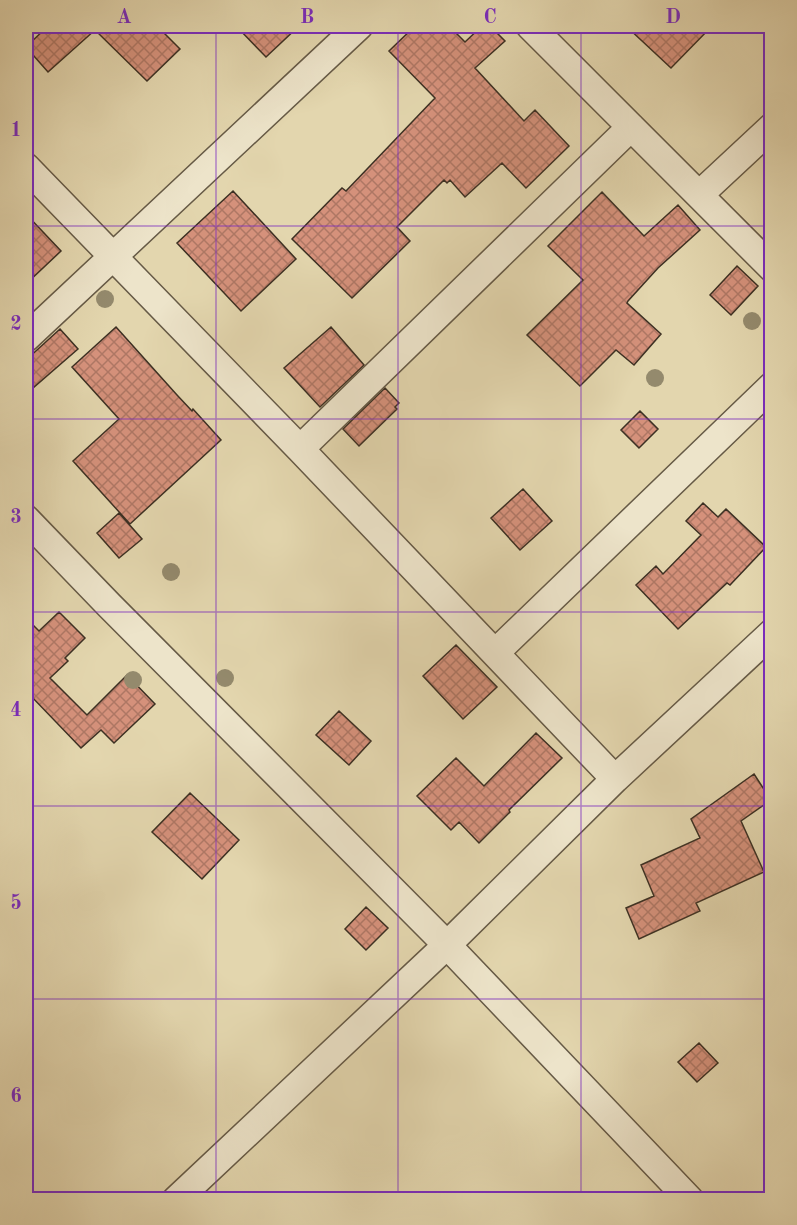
<svg xmlns="http://www.w3.org/2000/svg" width="797" height="1225" font-family="'Old Standard TT',serif">
  <defs>
    <pattern id="building-cross-hatch" width="8" height="8" patternUnits="userSpaceOnUse" patternTransform="scale(1.5)"><rect width="8" height="8" fill="#d5917b"/><path d="M0 0l8 8M0 8l8-8" fill="none" stroke="#ae7764"/></pattern>
  </defs>
  <rect width="100%" height="100%" fill="#e3d6ae"/>
  <filter id="stains"><feTurbulence type="fractalNoise" baseFrequency=".00333" numOctaves="4"/><feColorMatrix values="0 0 0 0 .2 0 0 0 0 .09 0 0 0 0 .02 0 0 0 .5 -.17"/></filter>
  <radialGradient id="worn" r=".72"><stop offset=".6" stop-color="#630" stop-opacity="0"/><stop offset="1" stop-color="#630" stop-opacity=".3"/></radialGradient>
  <path fill="url(#building-cross-hatch)" stroke="#3c3023" stroke-width="1.5" d="M48,26h109l23,23 -33,32 -52,-51 -47,42 -22,-25z
    M236,26h63l-33,31z
    M415,26h34l16,16 17,-16h8l15,15 -30,27 49,53 11,-11 34,36 -43,42 -24,-25 -37,34 -15,-17 -3,3 -3,-3 -47,47 13,14 -58,57 -60,-59 50,-51 4,3 89,-93 -46,-47z
    M626,26h86l-41,42z
    M233,191l63,68 -55,52 -64,-68z
    M602,192l42,44 34,-31 22,25 -42,38 -30,33 -1,2 34,31 -27,31 -18,-15 -36,36 -53,-51 56,-55 -35,-34z
    M26,214l35,37 -35,33z
    M737,266l21,20 -27,29 -21,-20z
    M116,327l61,68 15,16 1,-2 28,31 -91,84 -57,-63 46,-42 -47,-52z
    M331,327l33,38 -44,42 -36,-39z
    M60,329l18,20 -52,45v-34z
    M385,388l14,15 -4,4 2,2 -38,37 -16,-17z
    M640,411l18,18 -19,19 -18,-18z
    M523,489l29,32 -32,29 -29,-32z
    M703,503l15,14 8,-8 40,38 -36,38 -3,-2 -49,46 -42,-44 20,-19 7,8 38,-39 -15,-14z
    M119,513l23,26 -23,19 -22,-25z
    M59,612l26,26 -20,20 3,3 -18,17 37,37 40,-40 28,29 -41,39 -13,-13 -20,18 -50,-52 -5,6v-84l13,13z
    M456,645l41,42 -34,32 -40,-43z
    M339,711l32,30 -22,24 -33,-30z
    M536,733l26,25 -53,52 1,2 -31,31 -20,-21 -8,8 -34,-34 39,-38 28,28z
    M754,774l17,26 -30,21 23,51 -68,31 4,8 -61,28 -13,-31 28,-12 -13,-31 59,-27 -9,-19z
    M190,793l49,47 -37,39 -50,-47z
    M366,907l22,21 -22,22 -21,-21z
    M699,1043l19,20 -21,19 -19,-20z"/>
  <g fill="none" stroke-linecap="round" stroke-linejoin="round">
    <g stroke="#665a46" stroke-width="30">
      <path id="street" d="M530,26l242,242
        M26,167l274,282 315,330
        M699,195l73,-68
        M26,338l333,-312
        M300,449l331,-322
        M26,519l83,86 338,340 243,255
        M495,653l277,-267
        M176,1200l271,-255 168,-166 157,-146"/>
    </g>
    <use href="#street" stroke="#ede4ca" stroke-width="27"/>
  </g>
  <g fill="#948a6d">
    <circle cx="105" cy="299" r="9"/>
    <circle cx="752" cy="321" r="9"/>
    <circle cx="655" cy="378" r="9"/>
    <circle cx="171" cy="572" r="9"/>
    <circle cx="225" cy="678" r="9"/>
    <circle cx="133" cy="680" r="9"/>
  </g>
  <path fill="none" stroke="#7b2cbf" stroke-width="1.5" stroke-opacity="0.55" d="M216,26v1174M398,26v1174M581,26v1174M26,226h746M26,419h746M26,612h746M26,806h746M26,999h746"/>
  <rect width="797" height="1225" fill="none" stroke="#e3d6ae" stroke-width="66"/>
  <rect x="33" y="33" width="731" height="1159" fill="none" stroke="#7b2cbf" stroke-width="2"/>
  <g font-size="20" text-anchor="middle" font-weight="bold" fill="#7b2cbf">
    <text x="124" y="23">A</text>
    <text x="307" y="23">B</text>
    <text x="490" y="23">C</text>
    <text x="673" y="23">D</text>
    <text x="16" y="136">1</text>
    <text x="16" y="330">2</text>
    <text x="16" y="523">3</text>
    <text x="16" y="716">4</text>
    <text x="16" y="909">5</text>
    <text x="16" y="1102">6</text>
  </g>
  <rect width="100%" height="100%" filter="url(#stains)"/>
  <rect width="100%" height="100%" fill="url(#worn)"/>
</svg>
